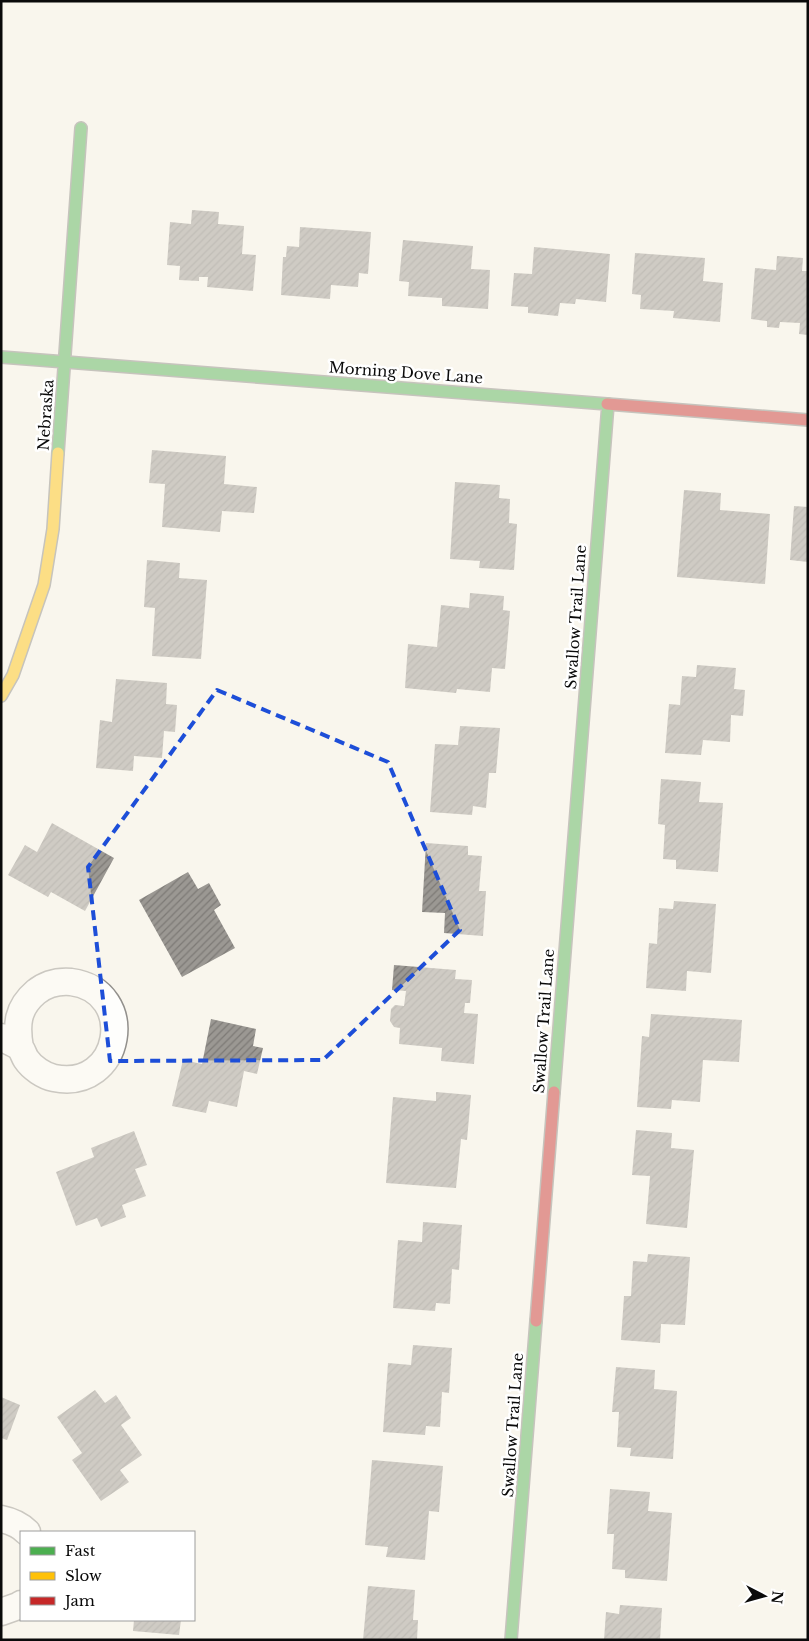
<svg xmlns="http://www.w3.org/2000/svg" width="809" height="1641" font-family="'Libre Baskerville',serif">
  <defs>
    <pattern id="building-hatch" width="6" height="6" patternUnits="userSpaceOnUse" patternTransform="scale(1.25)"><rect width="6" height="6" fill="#9b9893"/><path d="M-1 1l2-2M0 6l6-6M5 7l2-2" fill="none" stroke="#7d7a76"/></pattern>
  </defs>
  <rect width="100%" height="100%" fill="#f9f6ed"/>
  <path fill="url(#building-hatch)" d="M192,210l27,2 -1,12 26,2 -2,28 14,1 -3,36 -46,-4 1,-10h-9v4l-20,-1 1,-14 -13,-1 3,-43 21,2z
    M300,227l71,5 -3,42 -9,-1 -1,14 -27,-2 -1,14 -49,-4 2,-38h3l1,-11 12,1z
    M403,240l70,6 -2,23 19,1 -2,39 -46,-3v-8l-34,-2 1,-14 -10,-1z
    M534,247l76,7 -4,48 -30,-3 -1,5 -15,-1 -2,13 -30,-3v-6l-17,-1 3,-33 18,1z
    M635,253l70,5 -2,23 20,2 -3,39 -47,-4 1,-7 -34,-2 1,-14 -9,-1z
    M777,256l26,2 -1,13h6v64l-9,-1 1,-11 -20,-1 -1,6 -12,-1v-6l-16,-2 4,-51 21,2z
    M152,450l74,6 -2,28 33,3 -3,26 -32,-2 -2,21 -58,-5 3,-43 -16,-1z
    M455,482l45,3 -1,13 11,1 -1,24 8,1 -3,46 -35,-2 1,-7 -30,-2z
    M684,490l37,3 -1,17 50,4 -5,70 -88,-7z
    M794,506l14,1v55l-18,-2z
    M147,560l33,3 -1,15 28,2 -6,79 -49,-3 3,-48 -11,-1z
    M470,593l34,3 -1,14 7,1 -5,58 -13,-1 -2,24 -33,-3 -1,4 -51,-5 3,-44 29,3 4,-42 28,3z
    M697,665l39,3 -2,21 11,1 -2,26 -12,-1 -1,27 -27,-2 -2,15 -36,-2 4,-49 11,1 2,-29 14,1z
    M116,679l51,4 -1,21 11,1 -2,27 -11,-1 -2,27 -28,-2 -1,15 -37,-3 4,-48 12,2z
    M460,726l40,2 -4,45h-7l-3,35 -13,-2 -1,9 -42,-3 5,-68 23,1z
    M661,779l40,3 -2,20 24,1 -5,69 -42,-3v-9l-13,-1 2,-34 -7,-1z
    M52,823l62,35 -29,53 -34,-19 -3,5 -40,-22 17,-30 12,7z
    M426,843l42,3v9l14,1 -3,35h7l-3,45 -39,-3 1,-20 -23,-1z
    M188,872l10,17 11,-6 12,22 -7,5 21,38 -53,29 -43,-77z
    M674,901l42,3 -5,69 -24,-2 -1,20 -40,-3 3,-45 8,1 2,-36 14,1z
    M394,965l62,5 -1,9 17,1 -2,23h-5l-1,10 14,1 -4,50 -33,-3 1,-13 -43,-4 1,-16 -6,-1 -4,-6 1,-12 4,-4 9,1 2,-15 -14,-1z
    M651,1014l91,6 -3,42 -36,-2 -3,42 -28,-2 -1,9 -34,-2 5,-71 7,1z
    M211,1019l45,10 -3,17 10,2 -6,26 -13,-3 -7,36 -28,-6 -3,12 -34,-7 11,-46 19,4z
    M436,1092l35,3 -4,45 -6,-1 -5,49 -70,-5 7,-86 43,4z
    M636,1130l36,3 -1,15 23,2 -7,78 -41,-4 4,-48 -18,-1z
    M134,1131l13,34 -12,4 11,27 -24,9 4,12 -25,10 -4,-9 -21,8 -20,-54 38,-15 -3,-9z
    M423,1222l39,3 -3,45 -7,-1 -2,35 -14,-1 -1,8 -42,-3 5,-68 24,2z
    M648,1254l42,3 -5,68 -24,-1 -1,19 -39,-3 3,-44h7l2,-35 14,1z
    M413,1345l39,3 -3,45 -7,-1 -2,35 -14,-1 -1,9 -42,-3 5,-69 23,2z
    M616,1367l39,3 -1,19 23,2 -4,68 -43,-3 1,-8 -14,-1 2,-35h-7z
    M95,1390l10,13 11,-8 15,23 -10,7 21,30 -22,15 9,12 -28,19 -29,-41 10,-7 -25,-36z
    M1,1397l19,8 -13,35 -6,-2z
    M372,1460l71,6 -4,46 -10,-1 -4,49 -39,-3 2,-10 -23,-2z
    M610,1489l40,3 -2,19 24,2 -5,68 -42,-3v-8l-13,-1 2,-35h-7z
    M368,1586l47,4 -2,30h5l-1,20h-54z
    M620,1605l42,3 -2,32h-56l2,-28 13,2z
    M134,1620h47l-2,15 -46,-4z"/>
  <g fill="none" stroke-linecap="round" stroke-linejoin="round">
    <g stroke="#92908c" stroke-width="29">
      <path id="street" d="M1,1037c6,4 16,7 20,12 2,3 3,7 5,10 6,9 18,17 28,19 68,14 85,-87 17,-96 -12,-1 -25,2 -35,10 -19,16 -20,33 -16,56
        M1,1519c10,2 19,6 26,13
        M1,1612l17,-6 3,-2"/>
    </g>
    <g stroke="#888783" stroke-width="14">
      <path id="fast" d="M1,357l606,47
        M58,453l23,-325
        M554,1092l54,-688
        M511,1640l25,-319"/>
    </g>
    <g stroke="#888783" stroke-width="14">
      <path id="slow" d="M1,696l12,-21 31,-90 9,-56 5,-76"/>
    </g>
    <g stroke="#888783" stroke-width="14">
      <path id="jam" d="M607,404l201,16
        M536,1321l18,-229"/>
    </g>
    <use href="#street" stroke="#fefefc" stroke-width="26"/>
    <use href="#fast" stroke="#4caf50" stroke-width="11"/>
    <use href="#slow" stroke="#ffc107" stroke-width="11"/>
    <use href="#jam" stroke="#c62828" stroke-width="11"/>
  </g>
  <path d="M0 0H809V1641H0ZM217,690l171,72 72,168 -137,130 -213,1 -22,-194z" fill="#f9f6ed" fill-opacity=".55" fill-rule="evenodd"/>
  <path fill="none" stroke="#1d4ed8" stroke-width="4" stroke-dasharray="10 6" stroke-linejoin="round" d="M217,690l171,72 72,168 -137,130 -213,1 -22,-194z"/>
  <g text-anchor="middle" stroke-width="5" stroke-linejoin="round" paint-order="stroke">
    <g font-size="15" fill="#0a0a0a" stroke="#fff">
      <text transform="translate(406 373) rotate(4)" y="5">Morning Dove Lane</text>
      <text transform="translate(46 415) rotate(-86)" y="5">Nebraska</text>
      <text transform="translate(576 617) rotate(-86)" y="5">Swallow Trail Lane</text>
      <text transform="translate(544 1021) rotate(-86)" y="5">Swallow Trail Lane</text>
      <text transform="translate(513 1425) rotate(-86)" y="5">Swallow Trail Lane</text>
    </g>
  </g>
  <rect width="809" height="1641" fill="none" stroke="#0a0a0a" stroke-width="5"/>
  <rect x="20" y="1531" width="175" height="90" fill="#ffffff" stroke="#9d9d9d"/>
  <rect x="30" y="1547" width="25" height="8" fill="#4caf50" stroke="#9d9d9d"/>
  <text x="65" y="1556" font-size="15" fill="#0a0a0a">Fast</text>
  <rect x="30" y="1572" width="25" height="8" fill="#ffc107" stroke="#9d9d9d"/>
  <text x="65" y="1581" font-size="15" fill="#0a0a0a">Slow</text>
  <rect x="30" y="1597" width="25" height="8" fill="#c62828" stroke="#9d9d9d"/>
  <text x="65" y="1606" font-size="15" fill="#0a0a0a">Jam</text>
  <g transform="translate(764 1596) rotate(96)" stroke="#ffffff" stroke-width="4" paint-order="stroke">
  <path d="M0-4L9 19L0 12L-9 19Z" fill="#0a0a0a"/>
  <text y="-8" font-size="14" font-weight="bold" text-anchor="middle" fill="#0a0a0a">N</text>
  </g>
</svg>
